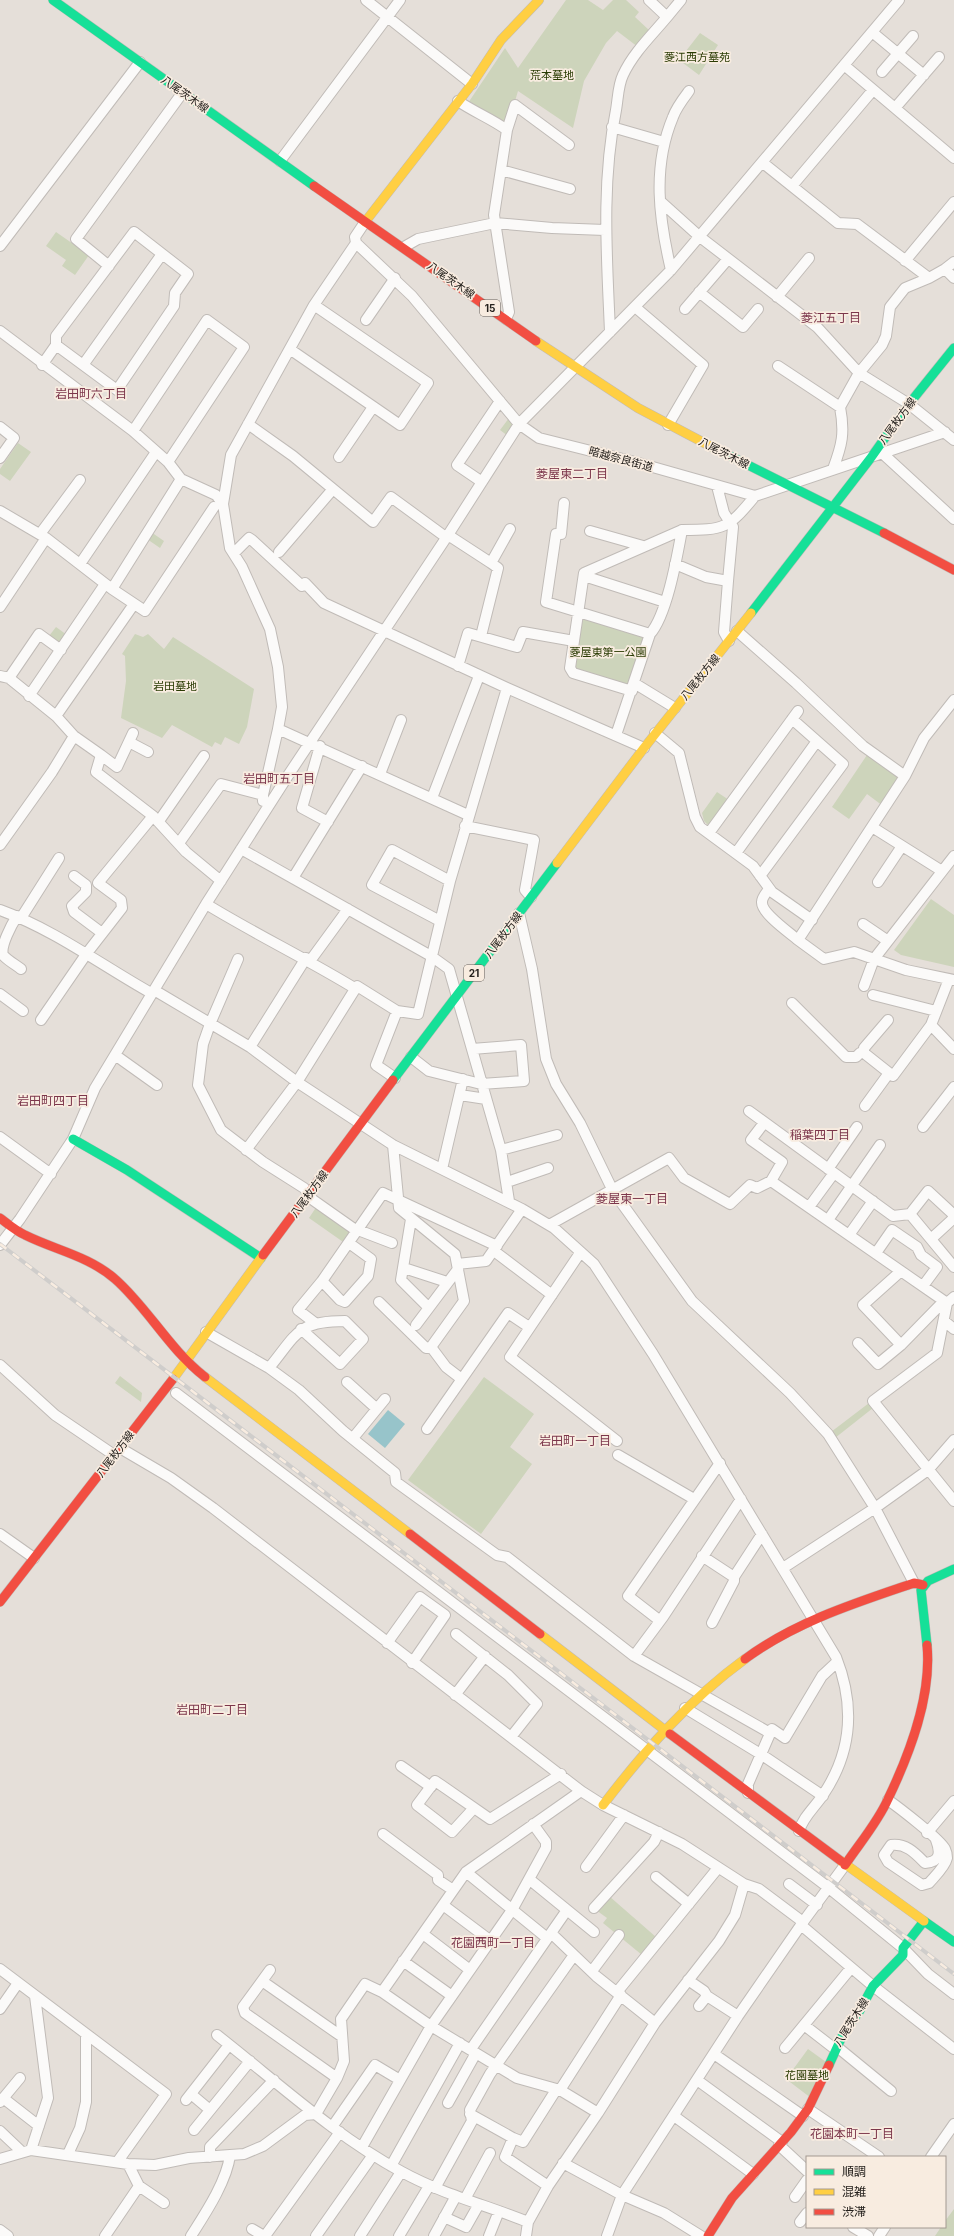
<svg xmlns="http://www.w3.org/2000/svg" width="954" height="2236" font-family="Inter,'Noto Sans JP',sans-serif">
  <rect width="100%" height="100%" fill="#e5dfd9"/>
  <path fill="#cdd4bb" d="M566,0h22l15,10 10,-10h13l13,12 -4,5 15,14 -12,16 -21,-16 -11,12 -22,38 -11,47 -55,-37 -10,34 -40,-22 37,-55 13,20z
    M700,33l18,12 -19,30 -20,-15z
    M56,232l33,23 -14,20 -13,-9 4,-6 -20,-14z
    M509,418l4,6 -5,12 -8,-6z
    M18,443l13,9 -21,29 -10,-7v-5z
    M151,532l13,9 -4,7 -13,-9z
    M589,617l52,17 4,4 -14,44 -5,4 -50,-16 -2,-5 7,-45z
    M56,627l11,8 -6,9 -12,-8z
    M135,634l8,3 5,-3 16,15 9,-12 81,52 -7,38 -8,17 -14,-7 -4,8 -6,-3 -3,5 -40,-22 -10,13 -41,-20 5,-37 -1,-25 -3,-2z
    M869,752l34,24 -20,30 -16,-12 -18,25 -17,-12z
    M717,792l12,8 -20,26 -5,-5 -2,-8z
    M931,899l23,16v52l-53,-12 -7,-5z
    M317,1206l37,26 -8,12 -37,-26z
    M120,1376l22,17 -1,9 -26,-19z
    M484,1377l50,37 -24,33 22,17 -51,70 -73,-54z
    M869,1403l4,5 -38,30 -4,-6z
    M609,1896l47,41 -14,18 -39,-32 4,-5 -11,-8z
    M808,2049l18,13 -15,36 -25,-19z
    M954,2209v27h-19l6,-9h4v-6z"/>
  <path fill="#97c4ca" d="M388,1410l17,14 -20,24 -17,-14z"/>
  <g fill="none" stroke-linecap="round" stroke-linejoin="round">
    <g stroke="#c0bbb7" stroke-width="12">
      <path id="street" d="M366,0l106,84
        M667,17l14,-17
        M872,32l52,43
        M844,65l110,93
        M882,72l31,-36
        M458,101c16,11 34,18 49,29l-13,85 15,97 -3,7
        M895,108l44,-51
        M612,127l52,15
        M507,130l8,-25 54,40
        M280,161l120,-161
        M763,163l75,60 19,1 72,54 16,-9 9,9
        M501,170l69,19
        M792,186l81,-96
        M660,201l40,36 117,90 42,46 50,31 45,36
        M365,222l-10,15 1,6 -42,62 -83,150 -8,49 7,44 12,19 28,62 8,38 4,40 -4,22 190,86
        M356,243l56,53 107,128 20,14 96,24 120,34 190,-64
        M0,246l140,-184
        M404,247l14,-8 77,-16 57,5 53,2
        M905,261l49,-59
        M109,266l-33,-27 107,-147
        M945,269l9,-7
        M671,270c-12,-51 -19,-103 2,-153 3,-9 10,-18 16,-26
        M699,292l44,35 15,-18
        M777,297l32,-39
        M635,307l68,58 -35,60
        M685,309l43,-50
        M366,320l29,-42
        M0,331l133,100 35,31 13,17 35,16 7,9
        M610,332c-3,-74 -9,-148 6,-222 2,-11 2,-25 7,-35 10,-22 29,-40 44,-58l-18,-17
        M291,350l109,75 28,-42 -114,-78
        M42,365l14,-20v-9l78,-104 54,42 -13,19 -1,13 -57,84 -61,-45
        M83,365l79,-111
        M778,366l62,41
        M248,424l45,32 80,66 18,-25 56,41
        M0,427l14,11 -14,20
        M133,431l74,-111 37,27 -76,115
        M881,452l73,67
        M339,457l34,-50
        M833,469c9,-24 12,-36 7,-62l19,-34 23,-28 4,-9 4,-29 15,-19 24,-10
        M482,482l-25,-17 43,-64
        M564,503l-3,31h-5l-10,68 104,32
        M0,511l46,27 66,51 33,22 69,-104
        M590,531l53,15
        M40,534l40,-54
        M448,535l43,28
        M279,552l54,-63
        M234,553l15,-15 3,2 50,46 3,-3 19,20 183,85 137,60
        M80,564l76,-112
        M675,564l31,13 22,4 5,-54 -9,-14 -7,-27
        M584,576l81,26
        M728,581l-4,51 5,9
        M112,589l69,-110
        M0,607l46,-69
        M737,631l59,52 67,63 42,30
        M481,636l17,-68 -7,-5 19,-34
        M458,666l10,-33 49,14 6,-15 51,9
        M0,676l9,2 47,38 18,20 27,19 -5,17 57,44 33,36 35,29
        M9,678l30,-44 22,16
        M634,683l41,25
        M632,691l-59,-18 -3,-5 14,-95 98,-43
        M29,696l76,-112
        M954,700l-30,38 -19,38 -107,164 26,19 30,-7 52,18 48,10
        M56,716l78,-112
        M655,733l24,20 16,64 5,10 53,39 19,26 40,28
        M616,735l34,-101c17,-19 27,-77 32,-104 42,0 46,-1 73,-34
        M129,742l19,10
        M320,746l-18,62 26,14
        M101,755l16,12 16,-34
        M380,774l21,-54
        M432,798l47,-122
        M263,801v-6l15,-66
        M159,821l45,-65
        M465,826l69,14 -9,50 6,7
        M872,827l70,44
        M709,833l89,-122
        M179,843l42,-59 42,11
        M0,845l52,-73 22,-36
        M241,849l190,107 18,13 52,181 8,51
        M736,853l81,-112
        M74,876l12,9v7l-14,14 2,6 28,21
        M760,876l83,-112 -51,-45
        M293,878l69,-112
        M878,882l24,-36
        M769,889c-2,3 -7,8 -7,13 -1,11 28,31 36,38
        M206,904c49,30 101,55 150,85
        M0,910c55,20 101,55 151,83
        M519,913l13,56 14,90 10,25 24,39 33,68 79,110 98,92 38,41 47,74 39,75
        M17,916c-5,8 -17,30 -14,39 4,5 13,10 18,14
        M21,918l38,-60
        M440,921l-68,-36 20,-35 58,31
        M863,924l25,17
        M238,959l-28,65 -7,20 -5,41 23,45 42,32 41,26 9,12 44,31
        M310,961l38,-52
        M949,979l-18,46 23,24
        M864,986l10,-27 80,-103
        M154,990l96,57 47,35 96,63 129,64 32,19 40,36 59,90 183,303c19,48 16,95 -13,138 -8,12 -20,22 -24,36
        M0,994l23,17
        M873,995l63,16
        M792,1003l54,54h10l4,-4h4
        M397,1011l21,3 32,-133 57,-193
        M41,1020l46,-67 35,-45 -1,-8 -23,-17 55,-67
        M888,1020l-24,28v5l29,23 38,-51
        M250,1047l56,-89
        M115,1055l42,30
        M411,1057l18,14 52,13 43,-3 -3,-36 -49,4
        M460,1095l26,4
        M865,1106l24,-33
        M749,1111l144,105 17,-2 44,53
        M764,1123l-13,17 31,22 -11,19
        M923,1127l31,-40
        M0,1137l51,37
        M393,1145l6,63 56,46 9,47 -33,46 15,20 13,10
        M246,1150l51,-68 60,-96 40,25 -21,54 19,13
        M501,1150l56,-15
        M442,1169l21,-90
        M828,1169l29,-42
        M507,1182l41,-14
        M809,1207l25,-34
        M910,1214l18,-23 26,24
        M411,1219l-10,61 27,27
        M828,1220l52,-75
        M549,1225l120,-67 15,20 46,26 20,-19 7,3 14,-7 176,122
        M358,1230l34,13
        M849,1235l24,-34
        M931,1239l23,-21
        M349,1243l22,16 -3,17 -23,26 -5,-2 -18,-19 61,-88 114,53
        M0,1245l20,-26 53,-80 22,-51 111,-184 83,-130 159,-239 71,-111 152,-154 228,-270
        M494,1251l58,44
        M580,1253l-70,104 107,84
        M876,1253l16,-23 25,17 4,8 16,12 -14,19
        M457,1264l29,-3 36,-52
        M404,1268l43,14
        M901,1271l-38,34 38,40
        M954,1297l-7,6 -10,50 -64,48 81,100
        M379,1302l47,46 5,-1
        M944,1321l10,8
        M315,1323l-17,-13 24,-29
        M416,1325l42,-56
        M206,1332l63,36c28,-34 28,-47 76,-47l18,18 -23,25 -39,-35
        M858,1343l20,21 23,-19 43,-44
        M0,1365l55,50 59,40
        M269,1368l30,22 44,41 52,42 1,9 101,73 10,2 127,99 136,77
        M347,1382l30,27
        M176,1393l653,495 74,60 25,26 26,20
        M427,1429l81,-116 21,14
        M353,1438l32,-39
        M120,1448l51,30 42,30 368,283 22,14 79,39 62,40 15,5 44,33
        M618,1455l76,44
        M0,1534l34,24
        M702,1556l32,21 28,-43
        M783,1568l92,-60 53,-38 26,-30
        M659,1620l-31,-24 92,-133
        M712,1623l22,-42v-4
        M456,1634l52,41 29,29 -26,33
        M387,1643l33,-46 25,18 -33,48
        M634,1656l29,-39 78,-118
        M455,1695l30,-39
        M685,1708l77,47 61,41
        M401,1766l30,21
        M748,1793v-9l24,-55 13,9 37,-62 15,-14
        M888,1800c10,7 52,39 57,49 1,2 2,6 2,9 -2,9 -12,18 -18,25l-7,2 -34,-23 -4,-7 7,-10c15,-2 24,8 34,18 15,-1 16,-10 11,-23
        M474,1808l-22,24 -35,-27 18,-24 6,4 49,34 71,-45
        M927,1833l27,-32
        M383,1834l55,41v5l15,10
        M586,1867l38,-52
        M466,1872l81,66
        M656,1877l33,27
        M529,1879l65,53
        M789,1884l28,21
        M443,1905l48,36
        M594,1908l60,-66 5,-10
        M801,1925l72,61 81,63
        M551,1933l16,-23
        M423,1934l47,36
        M403,1961l49,35
        M0,1969l166,125 -48,67
        M270,1970l-27,37 2,6 92,65
        M592,1971l27,-36
        M688,1980l16,11 3,5 -8,10
        M262,1981l79,55
        M382,1992l84,-120 115,-81
        M617,1992l101,-124
        M707,1996l31,20
        M0,2009l18,-26
        M804,2025l31,24
        M217,2035c60,47 118,101 185,137 40,22 84,33 126,50
        M836,2046l55,45
        M785,2048l66,-80
        M471,2049l80,-116 45,43 59,47
        M714,2054l89,62
        M697,2080l85,62
        M560,2090l61,-95
        M191,2094l19,16
        M3,2098l36,28
        M186,2100l43,-55
        M0,2102l20,-24
        M448,2103l28,-50
        M808,2109l71,48
        M316,2114l21,-36 7,-17 -3,-42 24,-35 17,8 49,34 86,52 43,12 38,23
        M470,2114l43,24 -8,19 43,29
        M674,2116l79,58
        M332,2127l43,-62 25,15
        M194,2130l56,-69
        M0,2131l21,20
        M513,2138l10,4 33,-52
        M779,2145l28,26
        M362,2147l69,-121 81,-116 34,-62v-6l-13,-18
        M31,2150l17,-52 -13,-102
        M68,2154l12,-26 6,-26v-68
        M210,2157v-10l64,-67
        M931,2157l23,-33
        M0,2159l31,-9 97,14 27,1 34,-7 55,-4 19,-8 42,-31 11,-1
        M563,2163l59,32 42,18 37,23
        M391,2166l69,-123
        M139,2186l25,17
        M435,2188l37,-67 -2,-11 20,-36 84,-119
        M795,2197l12,-17
        M465,2199l25,-46
        M444,2217l22,10 13,-23
        M800,2222l7,-9
        M853,2227l15,9
        M252,2229l12,7
        M0,2230l8,6
        M105,2236l34,-50 -11,-22
        M191,2236c14,-22 36,-55 39,-81
        M265,2236l75,-104
        M316,2236l57,-81
        M360,2236l41,-64
        M399,2236l30,-50
        M434,2236l22,-40
        M489,2236l10,-25
        M526,2236l2,-14 20,-36 50,-73 57,-90 64,-82 16,-26 9,-31
        M607,2236l15,-41 116,-179 65,-94 42,-57
        M879,2236l6,-9"/>
    </g>
    <g stroke="#c0bbb7" stroke-width="10">
      <path id="fast" d="M53,0l261,186
        M712,447l172,86
        M751,613l119,-154 39,-55 45,-56
        M393,1080l164,-217
        M73,1139l54,31 134,88
        M927,1645l-6,-55 7,-9 26,-12
        M829,2065l16,-35 14,-18 14,-26 30,-31v-7l21,-27 30,21"/>
    </g>
    <g stroke="#c0bbb7" stroke-width="10">
      <path id="slow" d="M365,222l107,-138 29,-44 38,-40
        M536,341l102,67 74,39
        M557,863l87,-115 107,-135
        M205,1377l205,157
        M173,1379l90,-124
        M540,1634l130,100
        M603,1805c42,-55 86,-105 142,-146
        M841,1861l83,60"/>
    </g>
    <g stroke="#c0bbb7" stroke-width="10">
      <path id="jam" d="M314,186l222,155
        M884,533l70,37
        M0,1218c8,6 16,13 25,17 30,15 64,21 90,44 33,29 54,70 90,98
        M263,1255l130,-175
        M410,1534l130,100
        M0,1602l173,-223
        M745,1659c50,-37 110,-56 169,-76l9,2
        M670,1734l171,127
        M845,1865c14,-21 33,-43 43,-66 22,-46 44,-103 39,-154
        M708,2236l24,-38 59,-66 17,-23 21,-44"/>
    </g>
    <use href="#street" stroke="#fbfaf9" stroke-width="10"/>
    <use href="#fast" stroke="#16e098" stroke-width="9"/>
    <use href="#slow" stroke="#ffcf43" stroke-width="9"/>
    <use href="#jam" stroke="#f24e42" stroke-width="9"/>
    <g stroke="#cfcdcb" stroke-width="4">
      <path id="rail" d="M0,1244l954,730"/>
    </g>
    <use href="#rail" stroke="#f8ece0" stroke-width="2.5" stroke-dasharray="8" stroke-linecap="butt"/>
  </g>
  <g text-anchor="middle" stroke-width="3.5" stroke-linejoin="round" paint-order="stroke">
    <g fill="#f8ece0" stroke="#645d57" stroke-width="1">
      <rect x="480" y="300" width="20" height="16" rx="3"/>
      <rect x="464" y="965" width="20" height="16" rx="3"/>
    </g>
    <g font-size="10" font-weight="bold" fill="#24201c">
      <text x="490" y="312">15</text>
      <text x="474" y="977">21</text>
    </g>
    <g font-size="11" fill="#2b3c04" stroke="#f8ece0">
      <text x="697" y="61">菱江西方墓苑</text>
      <text x="552" y="79">荒本墓地</text>
      <text x="608" y="656">菱屋東第一公園</text>
      <text x="175" y="690">岩田墓地</text>
      <text x="807" y="2079">花園墓地</text>
    </g>
    <g font-size="11" fill="#24201c" stroke="#f8ece0">
      <text transform="translate(185 94) rotate(35)" y="4">八尾茨木線</text>
      <text transform="translate(451 280) rotate(35)" y="4">八尾茨木線</text>
      <text transform="translate(897 421) rotate(-54)" y="4">八尾枚方線</text>
      <text transform="translate(724 453) rotate(27)" y="4">八尾茨木線</text>
      <text transform="translate(621 459) rotate(15)" y="4">暗越奈良街道</text>
      <text transform="translate(700 677) rotate(-51)" y="4">八尾枚方線</text>
      <text transform="translate(503 935) rotate(-53)" y="4">八尾枚方線</text>
      <text transform="translate(309 1194) rotate(-54)" y="4">八尾枚方線</text>
      <text transform="translate(115 1454) rotate(-53)" y="4">八尾枚方線</text>
      <text transform="translate(851 2022) rotate(-58)" y="4">八尾茨木線</text>
    </g>
    <g font-size="12" fill="#7c364b" stroke="#f8ece0">
      <text x="831" y="322">菱江五丁目</text>
      <text x="91" y="398">岩田町六丁目</text>
      <text x="572" y="478">菱屋東二丁目</text>
      <text x="279" y="783">岩田町五丁目</text>
      <text x="53" y="1105">岩田町四丁目</text>
      <text x="820" y="1139">稲葉四丁目</text>
      <text x="632" y="1203">菱屋東一丁目</text>
      <text x="575" y="1445">岩田町一丁目</text>
      <text x="212" y="1714">岩田町二丁目</text>
      <text x="493" y="1947">花園西町一丁目</text>
      <text x="852" y="2138">花園本町一丁目</text>
    </g>
  </g>
  <rect x="806" y="2156" width="140" height="72" fill="#f8ece0" stroke="#a39a92"/>
  <rect x="814" y="2169" width="20" height="6" fill="#16e098" stroke="#a39a92"/>
  <text x="842" y="2176" font-size="12" fill="#24201c">順調</text>
  <rect x="814" y="2189" width="20" height="6" fill="#ffcf43" stroke="#a39a92"/>
  <text x="842" y="2196" font-size="12" fill="#24201c">混雑</text>
  <rect x="814" y="2209" width="20" height="6" fill="#f24e42" stroke="#a39a92"/>
  <text x="842" y="2216" font-size="12" fill="#24201c">渋滞</text>
</svg>
